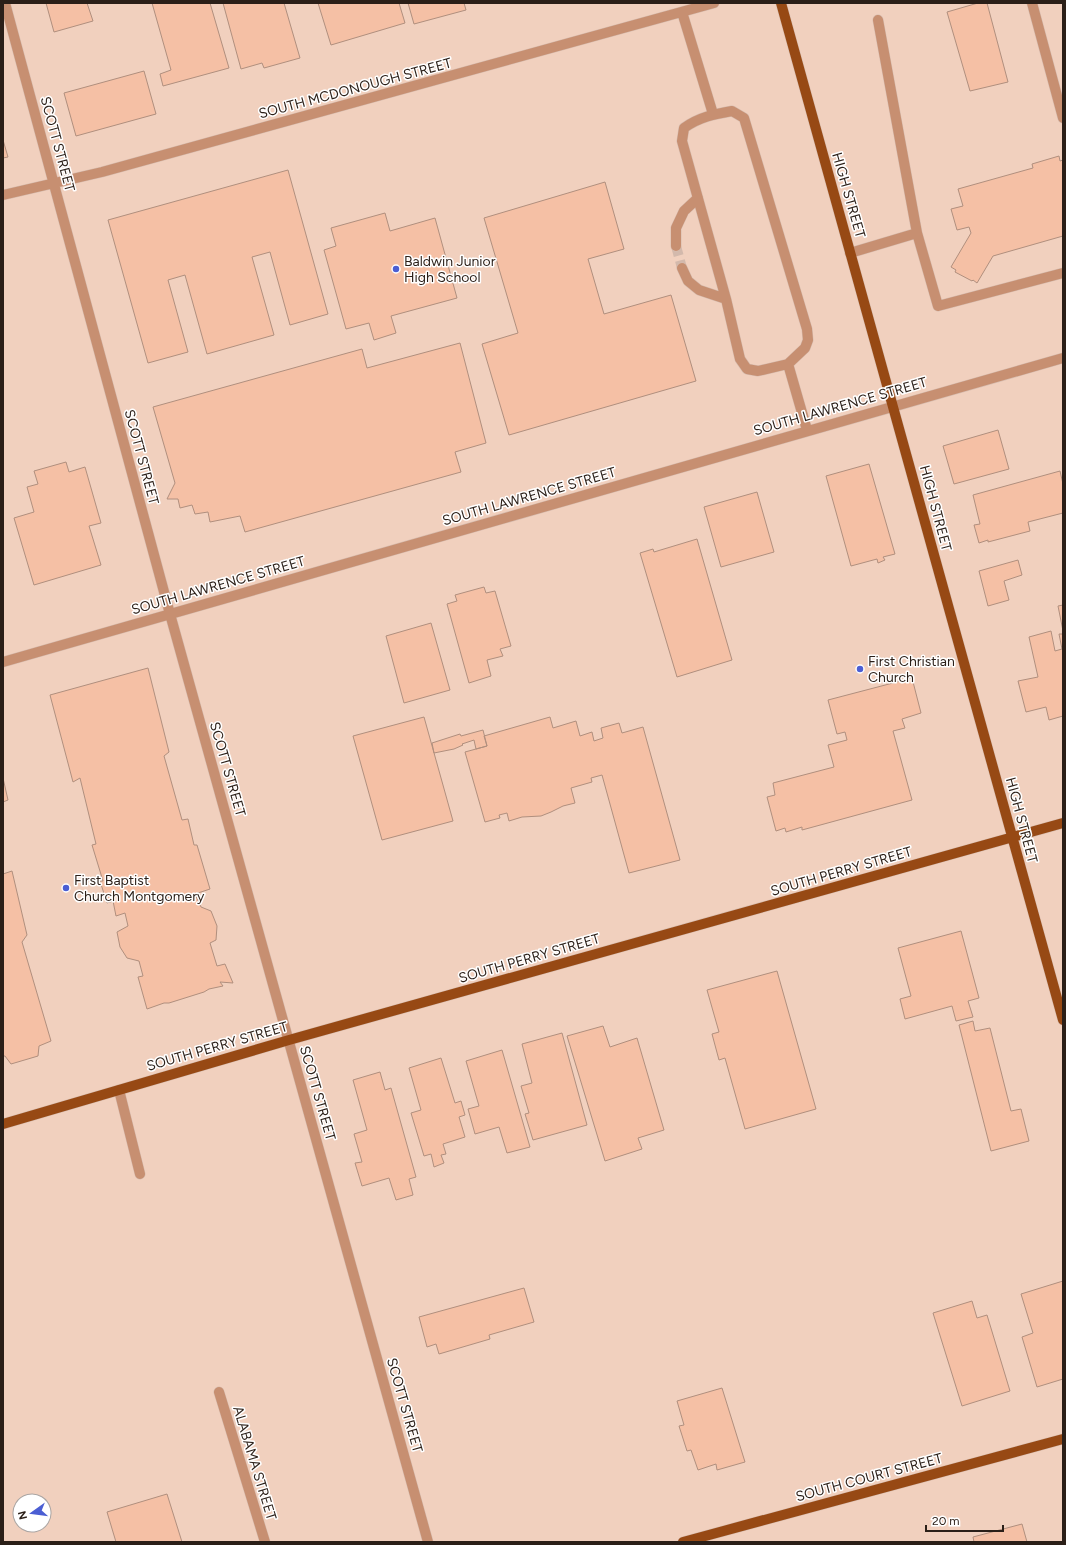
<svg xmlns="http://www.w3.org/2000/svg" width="1066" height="1545" font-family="Figtree,sans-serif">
  <rect width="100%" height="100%" fill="#fde0d1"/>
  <path fill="#f1d0be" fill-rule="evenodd" d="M3,3h1060v1539h-1060zM20,1501h24v24h-24z"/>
  <path fill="#f5c0a5" stroke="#b08f7e" d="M46,3h41l6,18 -39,11z
    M152,3h58l19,65 -66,18 -3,-12 11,-4z
    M223,3h61l16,55 -36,10 -2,-5 -21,6z
    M318,3h81l6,20 -74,22z
    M408,3h56l2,7 -52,14z
    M978,3h9l21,79 -38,9 -23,-79z
    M144,71l12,43 -80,22 -12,-43z
    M3,140l5,17 -5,1z
    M1059,156l1,5 3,-1v76l-70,20 -16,27 -4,-3 -1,1 -17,-9 1,-2 -5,-3 20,-34 -2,-6 -12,3 -6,-21 12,-3 -5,-17 75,-21 -1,-4z
    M288,170l40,144 -38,11 -20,-73 -18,5 22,78 -67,19 -22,-79 -17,5 20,72 -40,11 -40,-143z
    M605,182l19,67 -36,10 16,55 67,-19 25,86 -187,54 -27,-91 36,-11 -34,-115z
    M385,213l5,18 45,-13 22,80 -66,18 5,17 -22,7 -5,-17 -23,6 -22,-79 12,-4 -5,-18z
    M460,343l26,100 -31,9 6,20 -216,60 -5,-16 -30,6 -2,-10 -13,2 -3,-9 -12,3 -2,-9h-11l8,-16 -22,-76 209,-58 5,19z
    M998,430l11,39 -55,15 -11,-38z
    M66,462l3,10 16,-5 16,56 -12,3 12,39 -67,20 -20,-67 20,-6 -7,-25 11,-3 -4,-13z
    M869,464l26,90 -12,3 2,3 -7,3 -1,-4 -26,7 -25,-90z
    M1060,471l3,13v29l-35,9 2,9 -42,11v-2l-9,3 -5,-18 6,-1 -7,-29z
    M757,492l17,60 -53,15 -17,-60z
    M697,539l35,121 -55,17 -37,-124 13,-4 1,3z
    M1018,560l4,15 -18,6 5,19 -21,6 -9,-35z
    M484,587l2,6 9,-2 16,55 -11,3 3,7 -16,4 4,16 -22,7 -22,-79 10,-3 -2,-6z
    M1063,605v26l-5,-25z
    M431,623l19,67 -46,13 -18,-67z
    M1051,631l4,20 7,-2 -3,-15h4v82l-14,4 -3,-13 -20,5 -8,-31 20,-4 -9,-40z
    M148,668l21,84 -5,4 18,64 6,-1 6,26h3l13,44 -15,5 6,13 10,4 6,15 -1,14 -6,3 7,23 8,-2 8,19 -13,-1 3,4 -14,3 -5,3 -35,11h-5l-17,6 -9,-32 5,-1 -4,-15 -12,-3 -7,-11 -3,-15 11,-6 -3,-13 -9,3 -3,-15 -6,2 -7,-22h3l-11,-36 4,-1 -16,-66 -7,4 -23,-87z
    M912,678l9,35 -19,6 3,9 -12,3 19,69 -110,30v-3l-16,5 -1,-4 -9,3 -9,-34 8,-2 -2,-12 61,-16 -6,-22 19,-5 -2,-8 -8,2 -9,-34z
    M424,717l29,104 -71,19 -29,-104z
    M550,717l3,11 23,-7 4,15 12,-4 2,9 9,-3 -2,-10 18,-5 3,10 21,-6 37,133 -51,13 -27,-98 -11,3 1,4 -21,6 4,15 -12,3 -12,6 -10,4 -19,1 -13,4 -2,-8 -8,2 1,3 -15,4 -20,-70 22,-6 -3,-10z
    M483,730l4,16 -11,3 -2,-9 -12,4 1,1 -9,4 -20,4 -2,-10 28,-9 1,2z
    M3,778l5,22 -5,2z
    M12,871l15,64 -5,7 29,99 -12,5 -1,10 -27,8 -6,-8h-2v-182z
    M961,931l18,67 -11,3 5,16 -17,4 -4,-15 -47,13 -5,-20 11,-3 -13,-48z
    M777,971l39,138 -71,20 -20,-71 -6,2 -7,-26 7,-2 -12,-42z
    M973,1021l2,10 15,-3 21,83 10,-2 8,32 -38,10 -32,-126z
    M603,1026l7,21 27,-9 27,92 -26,8 4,11 -37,12 -38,-125z
    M562,1033l25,92 -54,15 -8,-26 4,-1 -8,-27 11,-3 -10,-39z
    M502,1050l28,97 -23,6 -8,-26 -24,7 -7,-25 11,-3 -13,-45z
    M441,1058l14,45 6,-2 4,14 -6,2 6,20 -22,7 3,10 -5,1 3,8 -10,4 -3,-13 -7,2 -13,-43 10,-3 -12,-42z
    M380,1072l5,18 6,-2 25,89 -7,2 4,16 -17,5 -7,-22 -27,8 -7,-23 7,-1 -8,-28 13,-4 -14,-50z
    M1063,1281v98l-26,8 -15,-50 11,-4 -12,-39z
    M524,1288l10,34 -45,13 1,4 -51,15 -3,-10 -9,3 -8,-30z
    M972,1301l5,17 10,-3 23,76 -48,15 -29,-93z
    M722,1388l23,74 -28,8 -1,-6 -18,6 -7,-20 -4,1 -8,-25 5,-1 -7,-24z
    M167,1494l15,48h-66l-9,-30z
    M1022,1524l5,18h-53l-1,-5z"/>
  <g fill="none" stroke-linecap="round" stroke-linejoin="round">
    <path stroke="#d3b9ac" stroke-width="10" stroke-dasharray="10 5" stroke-linecap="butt" d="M676,246l6,22"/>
    <g stroke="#d7bdb0" stroke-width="11">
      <path id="minor" d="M5,3l165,611 258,928
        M1032,3l31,115
        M682,12l31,102
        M878,20l39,213
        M732,111l12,7 63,211 1,11 -3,8 -17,16 -30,7 -11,-2 -7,-10 -14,-60 -44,-158 2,-13c15,-11 31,-14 48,-17z
        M3,195l99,-23 612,-169
        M676,246v-18l8,-17 14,-13
        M850,253l67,-20 21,73 125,-33
        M682,268l6,13 11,9 27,9
        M788,364l19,66
        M3,662l1060,-304
        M119,1090l21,84
        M219,1392l46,150"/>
    </g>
    <g stroke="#d7bdb0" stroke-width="11">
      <path id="major" d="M781,3l282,1017
        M3,1124l286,-84 774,-217
        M683,1542l380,-103"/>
    </g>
    <use href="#minor" stroke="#c78f71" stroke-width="10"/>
    <use href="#major" stroke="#974914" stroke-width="10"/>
  </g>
  <g fill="#4b5ed3" stroke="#fff" stroke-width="1.5">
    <circle cx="396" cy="269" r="4"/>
    <circle cx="860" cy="669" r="4"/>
    <circle cx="66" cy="888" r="4"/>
  </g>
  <g text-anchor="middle" stroke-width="3" stroke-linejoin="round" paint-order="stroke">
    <g font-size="14" fill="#2b1f18" stroke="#fff">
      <text transform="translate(355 88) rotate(-15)" y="5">SOUTH MCDONOUGH STREET</text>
      <text transform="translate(58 144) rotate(75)" y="5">SCOTT STREET</text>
      <text transform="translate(849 195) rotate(74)" y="5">HIGH STREET</text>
      <text transform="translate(840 406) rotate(-16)" y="5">SOUTH LAWRENCE STREET</text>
      <text transform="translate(142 457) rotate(75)" y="5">SCOTT STREET</text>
      <text transform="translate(529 496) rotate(-16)" y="5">SOUTH LAWRENCE STREET</text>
      <text transform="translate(936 508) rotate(75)" y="5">HIGH STREET</text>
      <text transform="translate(218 585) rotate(-16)" y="5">SOUTH LAWRENCE STREET</text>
      <text transform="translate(228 769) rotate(74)" y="5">SCOTT STREET</text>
      <text transform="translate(1022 820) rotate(75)" y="5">HIGH STREET</text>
      <text transform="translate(841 871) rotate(-16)" y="5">SOUTH PERRY STREET</text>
      <text transform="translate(529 958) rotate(-16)" y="5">SOUTH PERRY STREET</text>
      <text transform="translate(217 1046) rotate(-16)" y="5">SOUTH PERRY STREET</text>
      <text transform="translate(318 1093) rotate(74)" y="5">SCOTT STREET</text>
      <text transform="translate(405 1405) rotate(74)" y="5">SCOTT STREET</text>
      <text transform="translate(255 1463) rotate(73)" y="5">ALABAMA STREET</text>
      <text transform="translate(869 1477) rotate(-15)" y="5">SOUTH COURT STREET</text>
    </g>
    <g font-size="14" fill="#2b1f18" stroke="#fff" text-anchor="start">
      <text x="404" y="266">Baldwin Junior<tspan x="404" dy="16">High School</tspan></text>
      <text x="868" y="666">First Christian<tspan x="868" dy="16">Church</tspan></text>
      <text x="74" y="885">First Baptist<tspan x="74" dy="16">Church Montgomery</tspan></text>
    </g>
  </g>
  <rect width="1066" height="1545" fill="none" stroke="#2b1f18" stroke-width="8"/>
  <g transform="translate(32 1513) rotate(256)"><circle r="19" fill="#ffffff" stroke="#aaa5a3"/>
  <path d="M0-3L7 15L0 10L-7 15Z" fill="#4b5ed3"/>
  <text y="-6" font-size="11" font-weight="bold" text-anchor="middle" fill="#2b1f18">N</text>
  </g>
  <path d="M926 1525v6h77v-6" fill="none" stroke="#2b1f18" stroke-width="2"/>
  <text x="932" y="1525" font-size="12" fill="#2b1f18" stroke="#ffffff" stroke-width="3" paint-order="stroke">20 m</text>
</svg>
